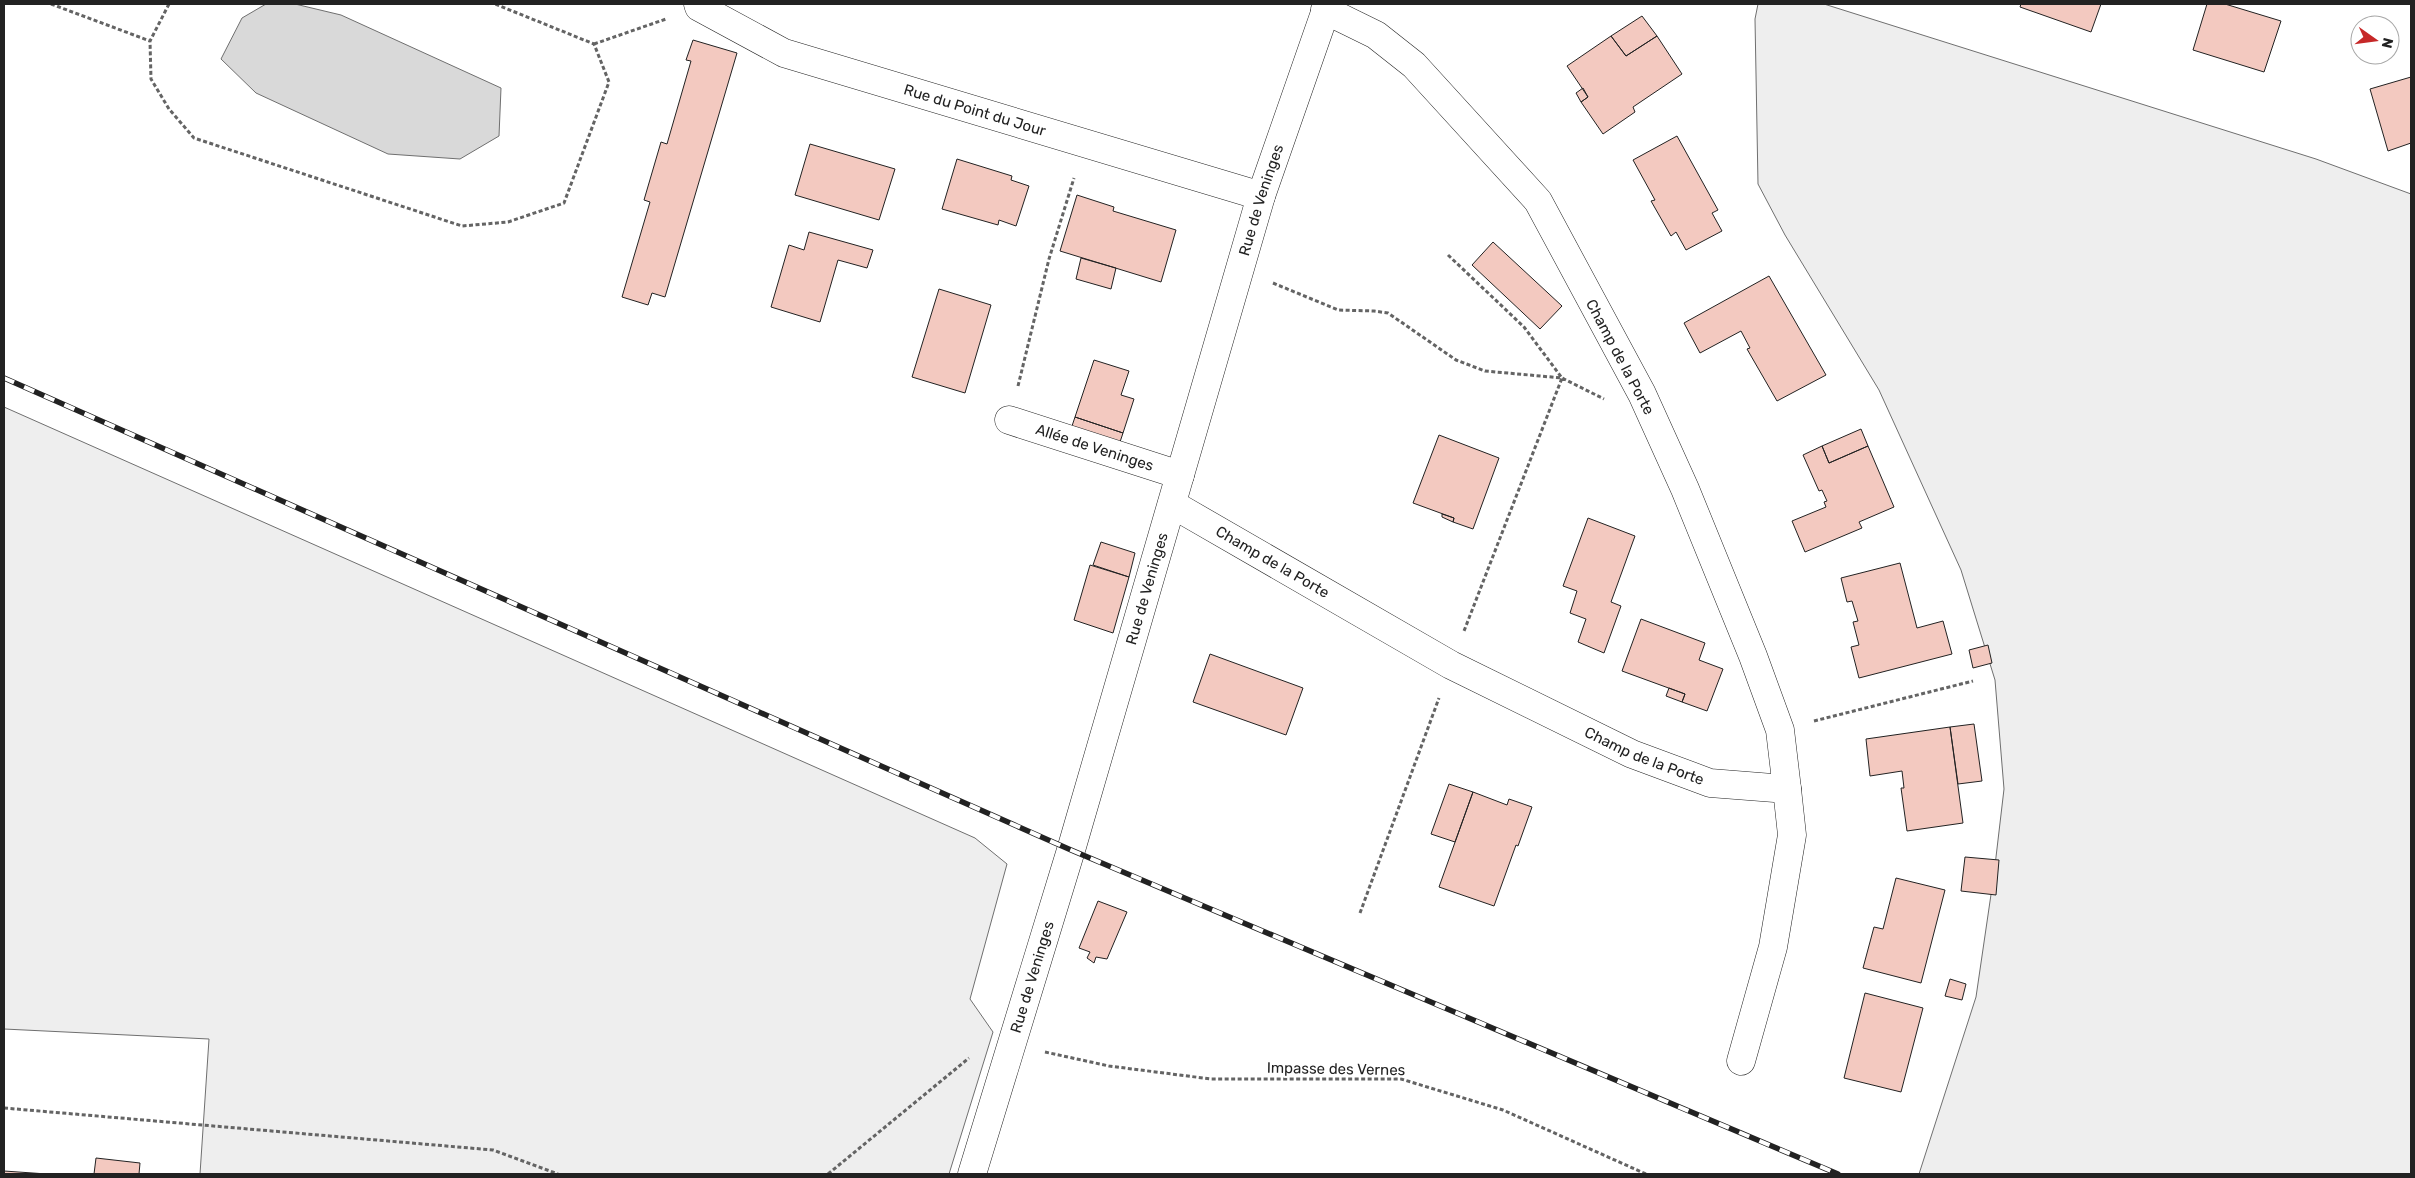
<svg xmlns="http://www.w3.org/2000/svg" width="2415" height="1178" font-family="Rubik,sans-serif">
  <rect width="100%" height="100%" fill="#fff"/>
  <path fill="#eee" stroke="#6f6f6f" d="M1758,4h66l492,155 95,35v980h-492l57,-177 18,-123 10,-85 -9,-109 -34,-110 -82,-180 -94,-155 -27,-51 -3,-165z
    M4,407l971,431 32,26 -37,135 23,33 -44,142h-749l9,-135 -205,-10z"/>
  <path fill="#d9d9d9" stroke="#6f6f6f" d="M266,4h29l46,11 160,73 -2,48 -39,23 -72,-5 -132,-61 -35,-34 21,-41z"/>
  <path fill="#f3c9c0" stroke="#222" d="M2021,4h80l-10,28 -71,-25z
    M2207,4h18l56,17 -17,51 -71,-22z
    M1642,16l15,20 -31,20 -15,-20z
    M1611,36l15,20 31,-20 25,38 -49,33 2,5 -32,22 -22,-32 7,-5 -21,-31z
    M693,40l44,13 -72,244 -13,-4 -4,12 -26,-8 28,-95 -6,-2 17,-58 6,2 24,-83 -5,-1z
    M2411,77v66l-23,8 -18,-62z
    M1583,88l5,9 -7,5 -5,-9z
    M1677,136l41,74 -6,3 10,18 -36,19 -10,-18 -5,4 -20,-35 4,-1 -22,-40z
    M810,144l85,25 -16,51 -84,-25z
    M957,159l55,17 -1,4 18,6 -13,40 -17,-6 -1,5 -56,-16z
    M1077,195l37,12 -1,4 63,19 -15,52 -101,-31z
    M809,232l64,18 -6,18 -29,-8 -18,62 -49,-15 18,-62 15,5z
    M1493,242l69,64 -22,23 -68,-64z
    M1081,258l35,10 -5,21 -35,-10z
    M1769,276l57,99 -49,26 -30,-52 3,-1 -9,-17 -41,22 -16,-30z
    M939,289l52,16 -26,88 -53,-16z
    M1094,360l35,11 -8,24 13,4 -11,34 -48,-16z
    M1075,417l48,16 -3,9 -48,-16z
    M1861,429l7,17 -39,17 -7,-17z
    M1439,435l60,23 -26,71 -20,-7 1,-4 -41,-15z
    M1822,446l7,17 39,-17 26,61 -35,15 3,6 -57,24 -13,-31 34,-14 -2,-5 3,-1 -5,-11 -3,1 -16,-36z
    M1442,514l12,4 -1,4 -11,-5z
    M1588,518l47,18 -24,66 10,4 -17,47 -26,-11 8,-23 -16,-6 7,-22 -14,-5z
    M1101,542l34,11 -6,24 -36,-12z
    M1900,563l17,65 26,-7 9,33 -93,24 -8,-31 8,-2 -6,-23 5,-1 -6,-20 -5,1 -6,-24z
    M1090,565l39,12 -16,56 -39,-13z
    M1641,619l64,24 -6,17 24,9 -16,42 -25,-9 3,-8 -63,-23z
    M1988,645l4,18 -19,5 -4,-18z
    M1210,654l93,34 -17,47 -93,-33z
    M1669,688l16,6 -3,8 -16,-6z
    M1974,724l8,57 -24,3 -8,-57z
    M1950,727l13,96 -56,8 -6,-43h3l-2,-17 -32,5 -4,-37z
    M1449,784l24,8 -18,50 -24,-8z
    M1473,792l34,13 2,-6 23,8 -14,39 -2,-1 -22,61 -55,-19z
    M1965,857l34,3 -3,35 -35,-4z
    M1896,878l49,12 -24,93 -58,-15 11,-41 9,2z
    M1098,901l29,11 -20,47 -11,-2 -2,6 -7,-5 3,-6 -11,-4z
    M1950,979l16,5 -4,16 -17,-4z
    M1865,993l58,15 -22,84 -57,-14z
    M96,1158l44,5 -1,11h-45z
    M4,1171l43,3h-43z"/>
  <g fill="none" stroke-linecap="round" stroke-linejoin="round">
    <g stroke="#222" stroke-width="29">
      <g id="street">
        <path id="s1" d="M698,4l1,3 85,46 477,143"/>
        <path id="s2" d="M1009,420l171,55"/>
        <path id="s3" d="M1172,504l279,161 181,89 78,29 77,6 -7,-59 -27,-74 -68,-167 -43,-95 -104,-193 -124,-136 -38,-30 -51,-25"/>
        <path d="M1741,1061l32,-114 19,-112 -5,-46"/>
      </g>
    </g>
    <g stroke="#222" stroke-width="29">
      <g id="secondary">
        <path id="s4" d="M972,1174l99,-324 190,-654 67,-192"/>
      </g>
    </g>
    <path stroke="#646464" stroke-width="3" stroke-dasharray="4 2.5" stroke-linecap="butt" d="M51,4l99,37
      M169,4l-19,37 1,38 18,30 25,29 268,88 46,-4 56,-19 45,-121 -15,-38 -99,-40
      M594,44l72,-25
      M1448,255l76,72 38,51 -98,253
      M1273,283l65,27 36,1 14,2 68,47 29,11 77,7 42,21
      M1018,386l31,-127 25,-81
      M1814,721l159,-40
      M1360,913l79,-215
      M1045,1052l64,14 102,13h190l102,31 143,64
      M4,1108l489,42 65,24
      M828,1174l141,-116"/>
    <use href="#street" stroke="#fff" stroke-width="28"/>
    <use href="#secondary" stroke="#fff" stroke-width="28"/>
    <g stroke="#222" stroke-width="5.5">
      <path id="rail" d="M4,378l1067,472 767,324"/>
    </g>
    <use href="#rail" stroke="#fff" stroke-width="4" stroke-dasharray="11" stroke-linecap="butt"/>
  </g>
  <g text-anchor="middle" stroke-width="4" stroke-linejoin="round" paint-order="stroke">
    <g font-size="15" fill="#222" stroke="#fff">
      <text dy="5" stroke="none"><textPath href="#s1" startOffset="299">Rue du Point du Jour</textPath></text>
      <text dy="5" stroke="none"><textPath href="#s4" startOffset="1016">Rue de Veninges</textPath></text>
      <text transform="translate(1620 357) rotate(62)" y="5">Champ de la Porte</text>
      <text dy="5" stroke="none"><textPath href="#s2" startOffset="90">Allée de Veninges</textPath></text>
      <text dy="5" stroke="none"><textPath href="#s3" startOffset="116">Champ de la Porte</textPath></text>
      <text dy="5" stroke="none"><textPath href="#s4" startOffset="611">Rue de Veninges</textPath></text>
      <text dy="5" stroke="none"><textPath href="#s3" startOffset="536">Champ de la Porte</textPath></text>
      <text dy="5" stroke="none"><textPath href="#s4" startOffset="206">Rue de Veninges</textPath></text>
      <text transform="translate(1336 1069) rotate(1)" y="5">Impasse des Vernes</text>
    </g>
  </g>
  <rect width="2415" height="1178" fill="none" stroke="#222222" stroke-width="10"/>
  <g transform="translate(2375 40) rotate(104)"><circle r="24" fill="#ffffff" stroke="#a7a7a7"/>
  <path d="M0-4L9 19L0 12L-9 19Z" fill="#c62828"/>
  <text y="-8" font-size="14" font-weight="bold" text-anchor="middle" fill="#222222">N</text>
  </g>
</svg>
